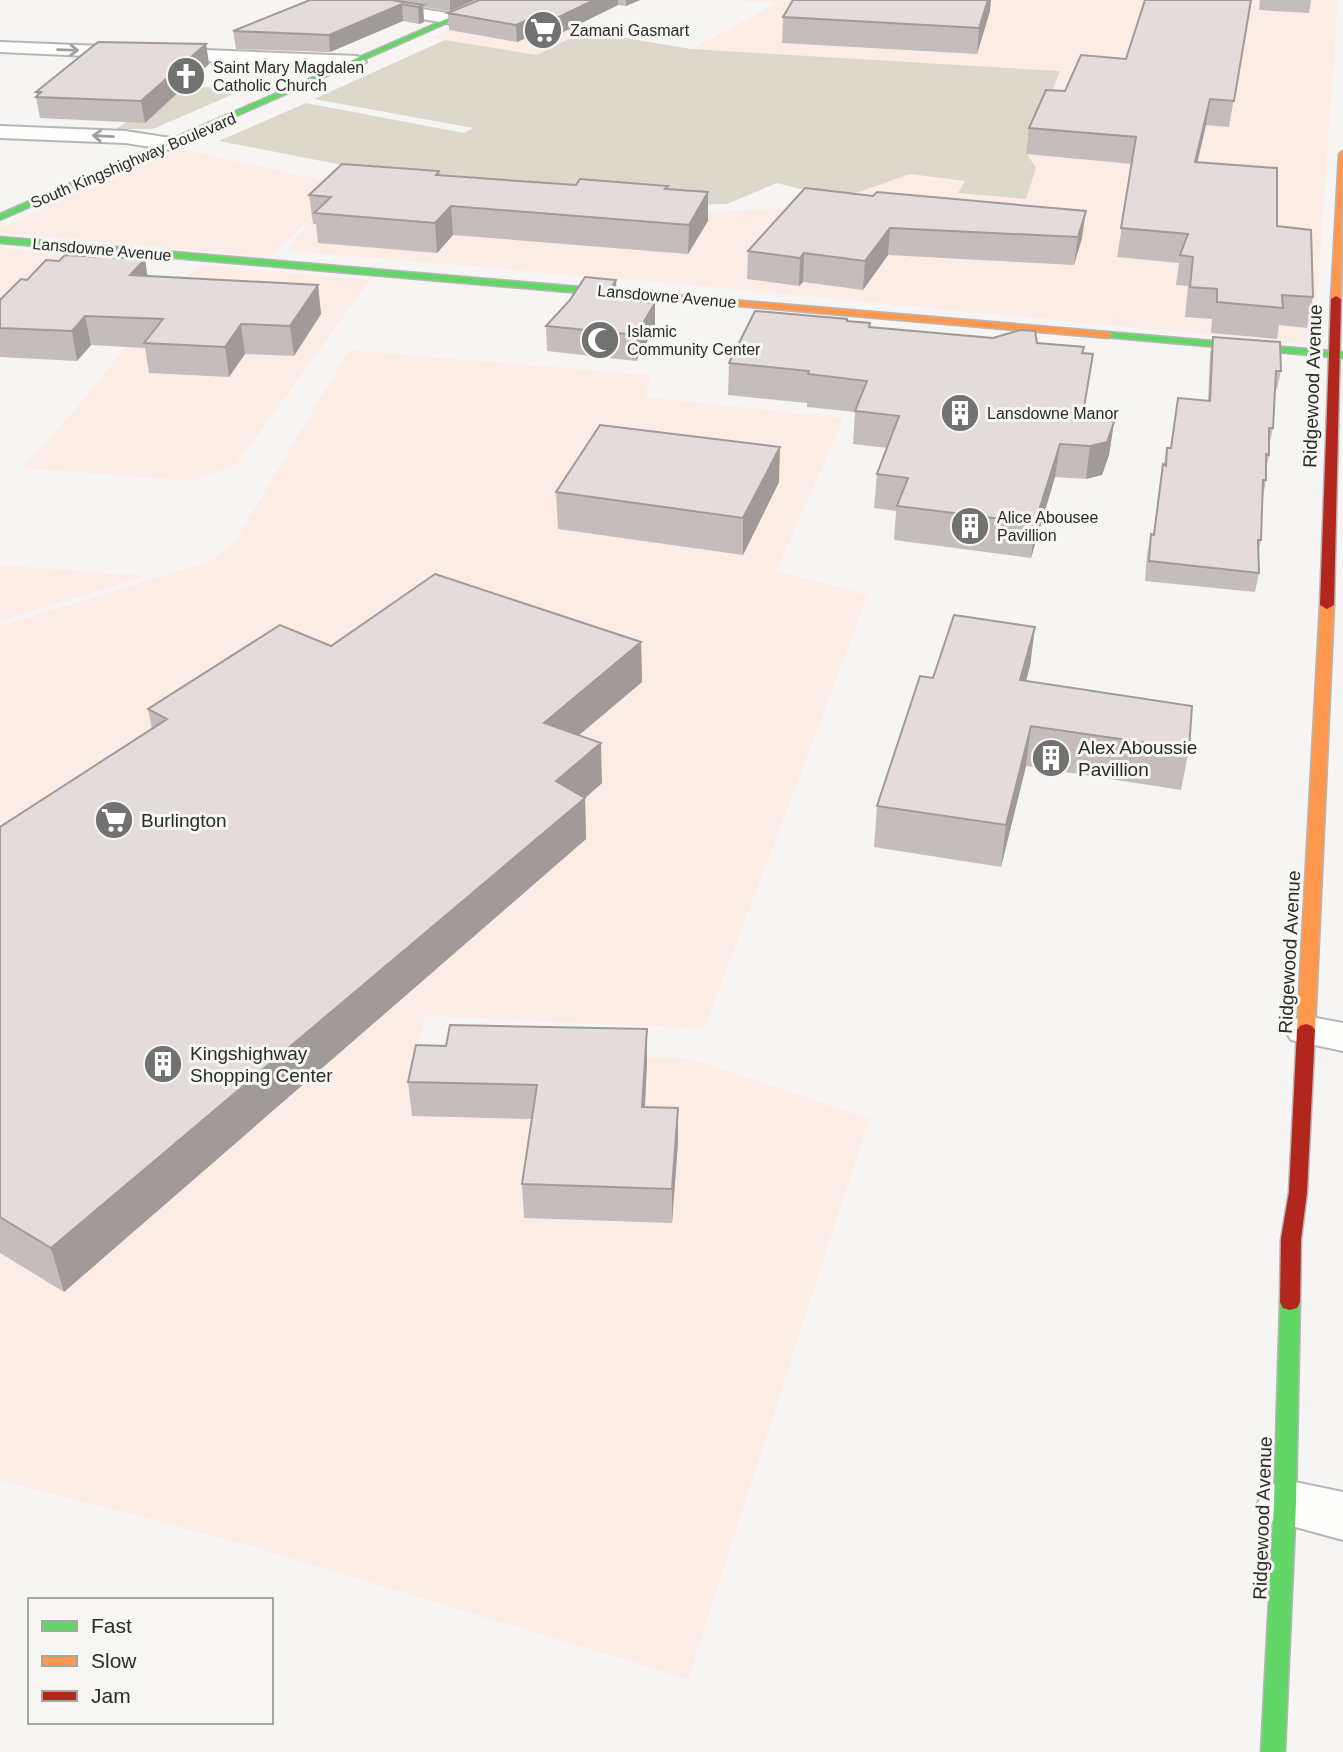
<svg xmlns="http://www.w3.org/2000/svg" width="1343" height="1752" font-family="Helvetica,sans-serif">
  <rect width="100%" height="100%" fill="#f6f5f3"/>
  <path fill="#fbede6" d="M725,0h613l-24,345 -624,-60 -404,-34 21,-27 34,-32 366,20 79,-4 53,-9 71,-25 55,7 -7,11 69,-37 32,-84 -368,-22 86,-46z
    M480,15l104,16 -47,24 -105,-17z
    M177,148l168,37 -75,72 -270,-24v-5z
    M0,248l100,8 -100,51z
    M198,265l172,15 -134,185 -45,16 -169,-13 51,-56 87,-107z
    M349,350l303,25 -8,22 200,21 -68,153 92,24 -164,434 -279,-13 -7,30 275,13 176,60 -181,560 -451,-137 -237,-62v-854l211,-65 25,-21z
    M0,565l147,11 -147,45z"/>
  <path fill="#ded8cc" d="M584,31l107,18 369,22 -33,83 9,14 -10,31 -68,-6 7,-12 -55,-7 -71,25 -62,-16 -50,21 -39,1 -279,-27 -190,-37 87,-38 158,30 9,-5 -159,-29 131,-59 92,15z
    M179,86l66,3 -92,40h-37z"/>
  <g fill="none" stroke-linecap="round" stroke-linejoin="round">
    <g stroke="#b7b6b5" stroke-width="4">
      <path id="street" d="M326,0h40l87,14 9,5 -9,5 -119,-19z
        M0,42l357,14 9,6 -9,6 -357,-16z
        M0,126l125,5 46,7 7,2 3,4 -3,4 -7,2 -46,-7 -125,-5z
        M1306,1016l37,7v28l-52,-11 -6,-10 6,-10z
        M1285,1480l58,12v48l-77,-21 -8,-16 8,-16z"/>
    </g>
    <g stroke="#b7b6b5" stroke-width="3">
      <path id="fast" d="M490,0h9l-499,220v-6z
        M0,237l674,58 5,3 -5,3 -674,-58z
        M1108,332l235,20v6l-239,-21v-4z
        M1290,1294l7,2 3,6 -4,201 -11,249h-24l13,-249 6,-201 3,-6z"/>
    </g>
    <g stroke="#b7b6b5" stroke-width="3">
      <path id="slow" d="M1343,151l-2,148 -5,3 -5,-3 8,-145z
        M674,295l434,37 5,3 -5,3 -438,-38v-4z
        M1327,601l7,4 -19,425 -3,4h-12l-3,-4 23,-425z"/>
    </g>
    <g stroke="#b7b6b5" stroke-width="3">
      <path id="jam" d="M1336,296l5,3 -7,306 -7,4 -7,-4 11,-306z
        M1306,1024l6,2 3,4 -8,162 -6,47 -1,63 -3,6 -7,2 -7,-2 -3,-6 1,-63 8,-47 8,-162 3,-4z"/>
    </g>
    <use href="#street" fill="#fefefd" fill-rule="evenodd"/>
    <use href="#fast" fill="#63d668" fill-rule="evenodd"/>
    <use href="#slow" fill="#ff974d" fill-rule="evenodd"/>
    <use href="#jam" fill="#b3261e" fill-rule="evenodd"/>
  </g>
  <path fill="#c4bdbb" d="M310,0h165l-25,11 -27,-4 1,15 -5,2 -16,-3 -73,31 -94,-3 -3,-18z
    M479,0h161l-14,6 -8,-1 -63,31 -20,-2 -18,8 -68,-12 -1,-17z
    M1251,0l-22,127 -23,-2 -9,37 80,64 36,71 -6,31 -28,-3 -2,14 -66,-6 1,-14 -27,-2 3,-31 -12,-1 3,-22 -62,-6 15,-93 -106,-10 3,-26 36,-37 61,-32z
    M1260,0h51l-2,13 -50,-3z
    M990,11l-13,43 -195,-11 1,-26z
    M206,44l3,20 -64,59 -105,-5 -4,-21 1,-1 -1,-4z
    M439,171l1,4 136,10 92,4 40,3v29l-20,33 -235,-19 -16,18 -119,-10 -2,-19h-3l-4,-29z
    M805,188l277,50 -8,27 -186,-10 -25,35 -60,-8 -4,4 -52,-7 1,-28z
    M145,259l2,17 171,9 3,29 -27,42 -49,-2 -16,23 -80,-4 -4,-25 -54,-3 -14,16 -77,-4v-57l59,-39z
    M616,280v19l39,4v25l-19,33 -89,-10 -1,-25z
    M847,321l23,2v4l214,20 -1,6 2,54 29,15 -5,33 -7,20 -16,4 -31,-2 -24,81 -137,-18 2,-29 -22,-3 3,-34 10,-26 -34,-4 2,-32 -48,-5v-4l-79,-8 1,-32z
    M1213,337l68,34 -4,18h-2l-2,39 -4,18v9l-3,16v9l-3,18 -2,42 -3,13 1,20 -4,19 -110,-11 2,-27 4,-20 2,1 7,-52 7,-35h3l38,-47 2,-47z
    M779,482l-36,73 -185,-26 -2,-37z
    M1035,627l-5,39 -4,15 163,68 -8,41 -155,-24 -25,101 -127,-20 3,-41 56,-128z
    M641,642l1,40 -63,53 23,48 -17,15 1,41 -522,453 -64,-39v-426l152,-98 -4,-20 183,-63z
    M647,1029v33l-2,45 33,1v34l-6,81 -148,-5 -2,-34 10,-65 -120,-3 -4,-34 38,-36z"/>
  <path fill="#a09a99" d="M450,0h25l-25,11z
    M594,0h24v5l-63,31v-17z
    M626,0h14l-14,6z
    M988,0h3l-1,11 -13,43 2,-26z
    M402,4l1,17 -73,31 -1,-17z
    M423,5l1,17 -5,2 -1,-17z
    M534,17l1,17 -18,8 -1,-17z
    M206,44l3,20 -64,59 -4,-22z
    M1210,99l-4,26 -15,65 4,-28z
    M708,192v29l-20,33 1,-29z
    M451,206l2,29 -16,18 -2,-30z
    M1086,211l-4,27 -8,27 4,-28z
    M890,228l-2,27 -25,35 2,-29z
    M804,253l-1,29 -4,4 1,-28z
    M145,259l4,28 -19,-12z
    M616,280l1,25 -12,-7z
    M318,285l3,29 -27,42 -4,-30z
    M655,303v25l-19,33v-26z
    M85,316l6,29 -14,16 -5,-30z
    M241,324l4,30 -16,23 -4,-30z
    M1114,422l-5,33 -7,20 -16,4 4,-33z
    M1060,444l-5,33 -24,81 4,-35z
    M780,447l-1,35 -36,73v-37z
    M1035,627l-5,39 -15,54 5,-40z
    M641,642l1,40 -96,81 -2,-40z
    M1031,726l-5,40 -25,101 5,-42z
    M601,743l1,40 -17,15 1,41 -522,453 -13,-44 505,-467z
    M647,1029v33l-4,79 -1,-34z
    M678,1108v34l-6,81v-34z"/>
  <path fill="#e4dcda" stroke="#a09a99" stroke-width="2" d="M310,0h81l32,5 -5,2 -16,-3 -73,31 -96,-4z
    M479,0h115l-39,19 -21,-2 -18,8 -68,-12z
    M793,0h195l-9,28 -196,-11z
    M1145,0h106l-17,101 -24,-2 -15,63 82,6v58l34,4 2,67 -31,-2 1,13 -66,-6v-13l-27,-2 3,-30 -13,-2 8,-21 -67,-6 15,-91 -107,-9 17,-38 19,1 16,-36 45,4z
    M98,42l108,2 -65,57 -105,-4 5,-5h-5z
    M342,164l97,7 -3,4 140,10 4,-6 88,7 -3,3 43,3 -19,33 -238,-19 -16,17 -121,-10 17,-16 -22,-2z
    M805,188l68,8 4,-4 209,19 -8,26 -188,-9 -25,33 -61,-8 -4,5 -52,-7z
    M65,255l80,4 -15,16 188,10 -28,41 -49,-2 -16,23 -81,-4 19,-24 -78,-3 -13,15 -72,-3v-28l21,-21 6,1 19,-20 13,1z
    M585,277l31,3 -11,18 50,5 -19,32 -90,-9 24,-26z
    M755,311l92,8v2l23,2 -1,4 124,11 27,-8 15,1 2,12 47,4 -2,6 11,1 -9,53 30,15 -7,20 -17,4 -30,-2 -25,79 -138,-17 11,-28 -31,-4 22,-58 -44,-5 12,-30 -59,-7 1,-3 -80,-8z
    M1213,337l67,5 1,29h-5l-3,57h-4v27l-3,-1v26h-3l-2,60h-3l1,33 -110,-12 2,-27 3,1 9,-71 3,2 1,-18h4l7,-50 32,3z
    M600,425l180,22 -37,71 -187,-26z
    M435,574l206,68 -97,81 57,20 -45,38 29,17 -534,450 -51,-31v-390l167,-108 -19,-10 132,-84 51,21z
    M954,615l81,12 -15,53 172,26 -3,43 -158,-23 -25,99 -129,-19 43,-130 13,2z
    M450,1025l197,4 -5,78 36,1 -6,81 -150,-5 15,-99 -129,-3 8,-37 30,1z"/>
  <defs><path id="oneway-shaft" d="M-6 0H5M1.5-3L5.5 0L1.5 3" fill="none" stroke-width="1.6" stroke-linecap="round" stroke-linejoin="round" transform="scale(1.75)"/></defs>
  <g stroke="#9f9f9e">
    <use href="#oneway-shaft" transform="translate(68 50) rotate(2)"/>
    <use href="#oneway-shaft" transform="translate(103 136) rotate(-177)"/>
  </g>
  <defs>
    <g id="supermarket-disc" transform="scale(2.0125)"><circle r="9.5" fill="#727270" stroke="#f7f6f2"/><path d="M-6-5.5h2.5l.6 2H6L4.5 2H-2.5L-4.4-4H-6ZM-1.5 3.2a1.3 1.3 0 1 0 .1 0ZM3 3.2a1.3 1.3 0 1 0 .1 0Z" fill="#fff"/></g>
    <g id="church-disc" transform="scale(2.0125)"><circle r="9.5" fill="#727270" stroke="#f7f6f2"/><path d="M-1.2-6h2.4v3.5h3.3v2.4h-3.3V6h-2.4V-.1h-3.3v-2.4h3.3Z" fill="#fff"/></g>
    <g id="mosque-disc" transform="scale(2.0125)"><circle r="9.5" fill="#727270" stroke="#f7f6f2"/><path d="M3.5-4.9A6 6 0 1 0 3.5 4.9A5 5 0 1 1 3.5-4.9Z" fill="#fff"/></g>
    <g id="building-disc" transform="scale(2.0125)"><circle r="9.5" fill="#727270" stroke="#f7f6f2"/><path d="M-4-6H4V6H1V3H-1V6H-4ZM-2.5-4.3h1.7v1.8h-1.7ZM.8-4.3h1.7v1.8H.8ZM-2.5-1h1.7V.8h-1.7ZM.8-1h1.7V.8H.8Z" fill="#fff"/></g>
  </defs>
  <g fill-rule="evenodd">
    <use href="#supermarket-disc" x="543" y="30"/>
    <use href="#church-disc" x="186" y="76"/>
    <use href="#mosque-disc" x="600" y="340"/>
    <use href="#building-disc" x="960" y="413"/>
    <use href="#building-disc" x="970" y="526"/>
    <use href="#building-disc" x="1051" y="758"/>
    <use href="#supermarket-disc" x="114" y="820"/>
    <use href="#building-disc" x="163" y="1064"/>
  </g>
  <g text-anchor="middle" stroke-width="6" stroke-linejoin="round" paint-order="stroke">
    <g font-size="16" fill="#2b2b29" stroke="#f7f6f2" text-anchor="start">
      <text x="570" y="36">Zamani Gasmart</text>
      <text x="213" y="73">Saint Mary Magdalen<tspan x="213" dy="18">Catholic Church</tspan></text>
      <text x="627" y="337">Islamic<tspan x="627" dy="18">Community Center</tspan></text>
      <text x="987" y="419">Lansdowne Manor</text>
      <text x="997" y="523">Alice Abousee<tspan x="997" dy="18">Pavillion</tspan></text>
    </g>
    <g font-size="16" fill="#2b2b29" stroke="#f7f6f2">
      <text transform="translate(133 160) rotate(-23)" y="6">South Kingshighway Boulevard</text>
      <text transform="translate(102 249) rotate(5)" y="6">Lansdowne Avenue</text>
      <text transform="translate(667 296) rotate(5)" y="6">Lansdowne Avenue</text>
    </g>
    <g font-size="19" fill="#2b2b29" stroke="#f7f6f2">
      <text transform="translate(1312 386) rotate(-88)" y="7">Ridgewood Avenue</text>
      <text transform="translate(1289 952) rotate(-87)" y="7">Ridgewood Avenue</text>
      <text transform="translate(1262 1518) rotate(-88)" y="7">Ridgewood Avenue</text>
    </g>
    <g font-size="19" fill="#2b2b29" stroke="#f7f6f2" text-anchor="start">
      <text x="1078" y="754">Alex Aboussie<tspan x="1078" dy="22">Pavillion</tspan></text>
      <text x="141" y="827">Burlington</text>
      <text x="190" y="1060">Kingshighway<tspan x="190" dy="22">Shopping Center</tspan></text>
    </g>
  </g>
  <rect x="28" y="1598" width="245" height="126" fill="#f7f6f2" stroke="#a5a5a2" stroke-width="2"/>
  <rect x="42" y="1621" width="35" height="10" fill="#63d668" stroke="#a5a5a2" stroke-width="2"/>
  <text x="91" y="1633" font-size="21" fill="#2b2b29">Fast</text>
  <rect x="42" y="1656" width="35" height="10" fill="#ff974d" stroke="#a5a5a2" stroke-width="2"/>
  <text x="91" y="1668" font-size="21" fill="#2b2b29">Slow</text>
  <rect x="42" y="1691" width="35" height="10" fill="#b3261e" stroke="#a5a5a2" stroke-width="2"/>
  <text x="91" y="1703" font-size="21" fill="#2b2b29">Jam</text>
</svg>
